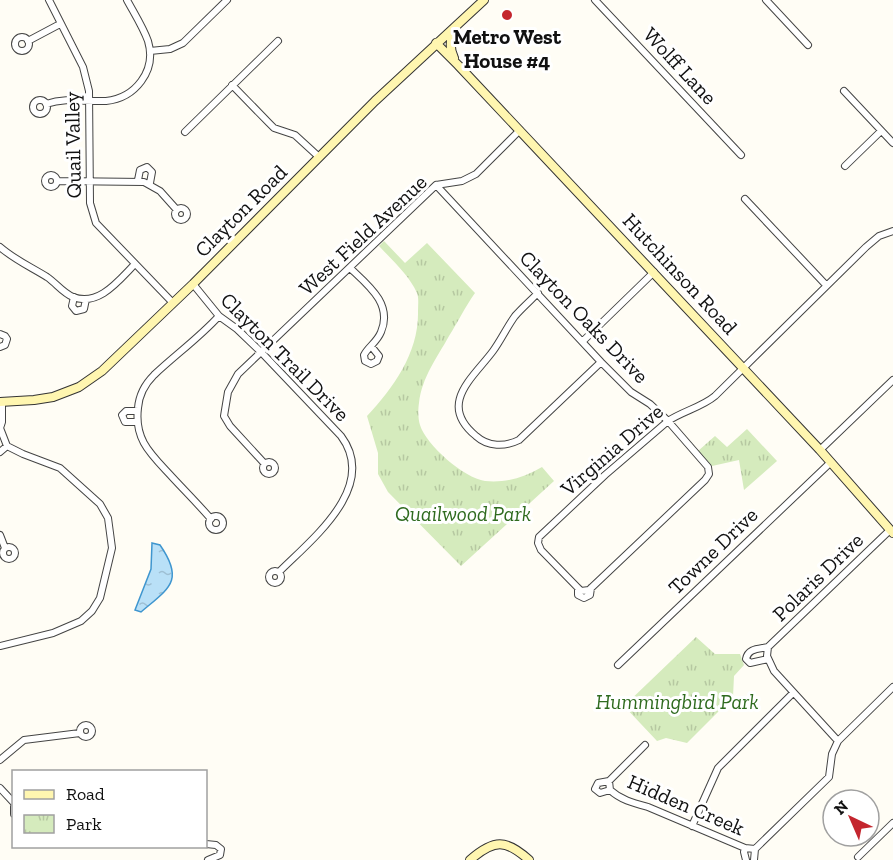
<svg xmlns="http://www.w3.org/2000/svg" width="893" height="860" font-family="'Zilla Slab',serif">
  <defs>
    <pattern id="park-tufts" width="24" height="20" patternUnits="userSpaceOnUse" patternTransform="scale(1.5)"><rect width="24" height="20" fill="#d5ebbd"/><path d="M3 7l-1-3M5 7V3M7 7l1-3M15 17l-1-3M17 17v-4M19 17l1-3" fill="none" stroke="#b6c8a1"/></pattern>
    <pattern id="water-ripples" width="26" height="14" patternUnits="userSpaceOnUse" patternTransform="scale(1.5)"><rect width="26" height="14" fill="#b9e0f7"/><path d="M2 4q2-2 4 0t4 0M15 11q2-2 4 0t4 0" fill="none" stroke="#9ebfd3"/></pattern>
  </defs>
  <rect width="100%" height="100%" fill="#fffdf5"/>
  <path fill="url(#park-tufts)" d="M384,241l21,22 22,-20 48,50c-10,14 -17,29 -26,43 -12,22 -27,41 -30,67 -1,6 -1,16 1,22 6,20 44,53 65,56 20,2 39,-3 57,-14l12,14 -93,85 -73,-74 -10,-18v-21l-11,-37c27,-29 52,-64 51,-105 0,-6 1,-13 -1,-18 -8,-18 -25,-33 -38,-47z
    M747,429l30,32 -33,29 -5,-30 -27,6 -14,-15 17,-15 12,11z
    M696,637l19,17h25l4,11 -10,11 -1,21 -46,46 -21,-5 -9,3 -33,-35z"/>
  <path fill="url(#water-ripples)" stroke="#3f96cf" stroke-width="1.5" d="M152,543l8,2c25,36 9,43 -19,67l-6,-2 16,-41z"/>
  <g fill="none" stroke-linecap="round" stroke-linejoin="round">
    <g stroke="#444" stroke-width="8">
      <path id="street" d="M49,0l34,67 6,24 1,112 6,20 77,80
        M595,0l146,155
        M766,0l42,45
        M15 44a7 7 0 1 1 14 0a7 7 0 1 1-14 0Z
        M28,41l32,-17
        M150,51l20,-2 13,-6 44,-43
        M232,85l37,38 5,5 21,7 24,22
        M844,91l49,52
        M33 107a7 7 0 1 1 14 0a7 7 0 1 1-14 0Z
        M46,104c21,-7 39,-2 60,-3 29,-3 51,-30 42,-60 -5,-14 -14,-28 -21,-41
        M185,132l93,-91
        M845,166l36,-35
        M45 181a6 6 0 1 1 12 0a6 6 0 1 1-12 0Z
        M138,180l2,-10 7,-3 5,5 -2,11
        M57,181l87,1 16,9 17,19
        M436,185l165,177 30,30 19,12 18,17 40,46 1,7 -4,6 -116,110 -8,1 -40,-41 -3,-7 1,-6 66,-62 63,-54c15,-10 34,-14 47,-25l151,-149 13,-11 14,-5
        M745,199l81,86
        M175 214a6 6 0 1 1 12 0a6 6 0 1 1-12 0Z
        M0,247c15,13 31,20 47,30 9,6 16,16 26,20 26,10 46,-17 62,-33
        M350,268c18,17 43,36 31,64 -4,10 -13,15 -17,23l1,6 6,3 6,-3 2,-5 -8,-10
        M193,284l26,32 18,13 25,24 79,83c38,51 -29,103 -62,136
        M538,293c-8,8 -16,15 -23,23 -8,11 -14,24 -22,35 -20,27 -56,53 -17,85 12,11 29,11 43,4l82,-78
        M74,297l-2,9 4,5 8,-2 2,-10
        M0,334l5,2 2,3 -2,6 -5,2
        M583,341l71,-69
        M136,422h-11l-3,-7 4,-4h11
        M0,428l7,18 16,8 37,14 40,36 8,14 4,30 -12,50 -8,13 -11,10 -28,12 -53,13
        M0,428l2,-6v-20
        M820,450l73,-70
        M0,452l7,-6
        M263 468a6 6 0 1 1 12 0a6 6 0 1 1-12 0Z
        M264,463l-34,-37 -6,-10 4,-24 10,-18 198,-189 26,-4 14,-7 44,-44
        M209 523a7 7 0 1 1 14 0a7 7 0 1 1-14 0Z
        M211,519c-12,-14 -25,-27 -38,-41 -21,-23 -39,-37 -35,-70 1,-13 7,-24 16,-33 21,-20 45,-37 65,-59
        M0,535l5,13
        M3 553a6 6 0 1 1 12 0a6 6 0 1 1-12 0Z
        M269 577a6 6 0 1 1 12 0a6 6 0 1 1-12 0Z
        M578,588v7l6,3 6,-3 1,-7
        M768,647c-9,2 -20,1 -22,12l4,4 18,-4
        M618,665l213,-203
        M80 731a6 6 0 1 1 12 0a6 6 0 1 1-12 0Z
        M838,741l-64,-70 -7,-15 1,-9 122,-117
        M645,745l-36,36 1,9c11,10 23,13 38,17l97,41 10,1
        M0,760l24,-20 56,-7
        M609,781l-11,2 -3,6 5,4 10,-3
        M0,788l14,15
        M14,807v7
        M692,826l26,-58 75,-75
        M206,844l10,1 5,4 -1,6 -12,5
        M745,848l-1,4 2,8
        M755,849l74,-72 3,-23 6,-13 55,-54
        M858,857l35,-34
        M754,860l1,-11"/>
    </g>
    <g stroke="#333" stroke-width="10">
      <path id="secondary" d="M436,43l22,22 362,385 73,83
        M454,58c-5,-10 -4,-20 1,-30
        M0,402l34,-2 19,-3 26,-10 23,-16 91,-87 182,-183 109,-101
        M470,860c24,-21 36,-21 59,0"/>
    </g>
    <use href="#street" stroke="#fff" stroke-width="6"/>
    <use href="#secondary" stroke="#fff6b0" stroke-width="8"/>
  </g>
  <circle fill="#c4262e" stroke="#fff" stroke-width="2" cx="507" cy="15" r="6"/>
  <g text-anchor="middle" stroke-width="6" stroke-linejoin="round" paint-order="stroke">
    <g font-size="21" font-weight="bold" fill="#111" stroke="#fff">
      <text x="507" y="44">Metro West<tspan x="507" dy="24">House #4</tspan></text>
    </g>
    <g font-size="21" fill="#111" stroke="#fff">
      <text transform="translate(680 66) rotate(47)" y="7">Wolff Lane</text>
      <text transform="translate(73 145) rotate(-91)" y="7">Quail Valley</text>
      <text transform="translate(241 211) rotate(-45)" y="7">Clayton Road</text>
      <text transform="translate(363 235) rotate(-43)" y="7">West Field Avenue</text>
      <text transform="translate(680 274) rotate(47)" y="7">Hutchinson Road</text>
      <text transform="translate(584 317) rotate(46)" y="7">Clayton Oaks Drive</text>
      <text transform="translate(285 357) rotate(45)" y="7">Clayton Trail Drive</text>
      <text transform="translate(612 450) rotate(-41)" y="7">Virginia Drive</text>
      <text transform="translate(713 551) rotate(-44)" y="7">Towne Drive</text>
      <text transform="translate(818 577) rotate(-44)" y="7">Polaris Drive</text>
      <text transform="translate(686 805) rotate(23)" y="7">Hidden Creek</text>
    </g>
    <g font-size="21" font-style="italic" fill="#2f6b1f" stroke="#fff">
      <text x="463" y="521">Quailwood Park</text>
      <text x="677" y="709">Hummingbird Park</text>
    </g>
  </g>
  <rect x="12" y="770" width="195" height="78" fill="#ffffff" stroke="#a0a0a0" stroke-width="1.5"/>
  <rect x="24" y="790" width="30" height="9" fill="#fff6b0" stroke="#a0a0a0" stroke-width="1.5"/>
  <text x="66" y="800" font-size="18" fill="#111111">Road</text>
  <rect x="24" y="815" width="30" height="18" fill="url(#park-tufts)" stroke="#a0a0a0" stroke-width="1.5"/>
  <text x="66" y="830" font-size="18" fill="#111111">Park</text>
  <g transform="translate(851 818) rotate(316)"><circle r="28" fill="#ffffff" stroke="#a0a0a0" stroke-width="1.5"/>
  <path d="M0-4.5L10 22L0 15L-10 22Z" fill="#c4262e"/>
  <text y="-9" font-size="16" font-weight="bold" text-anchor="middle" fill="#111111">N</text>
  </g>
</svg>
